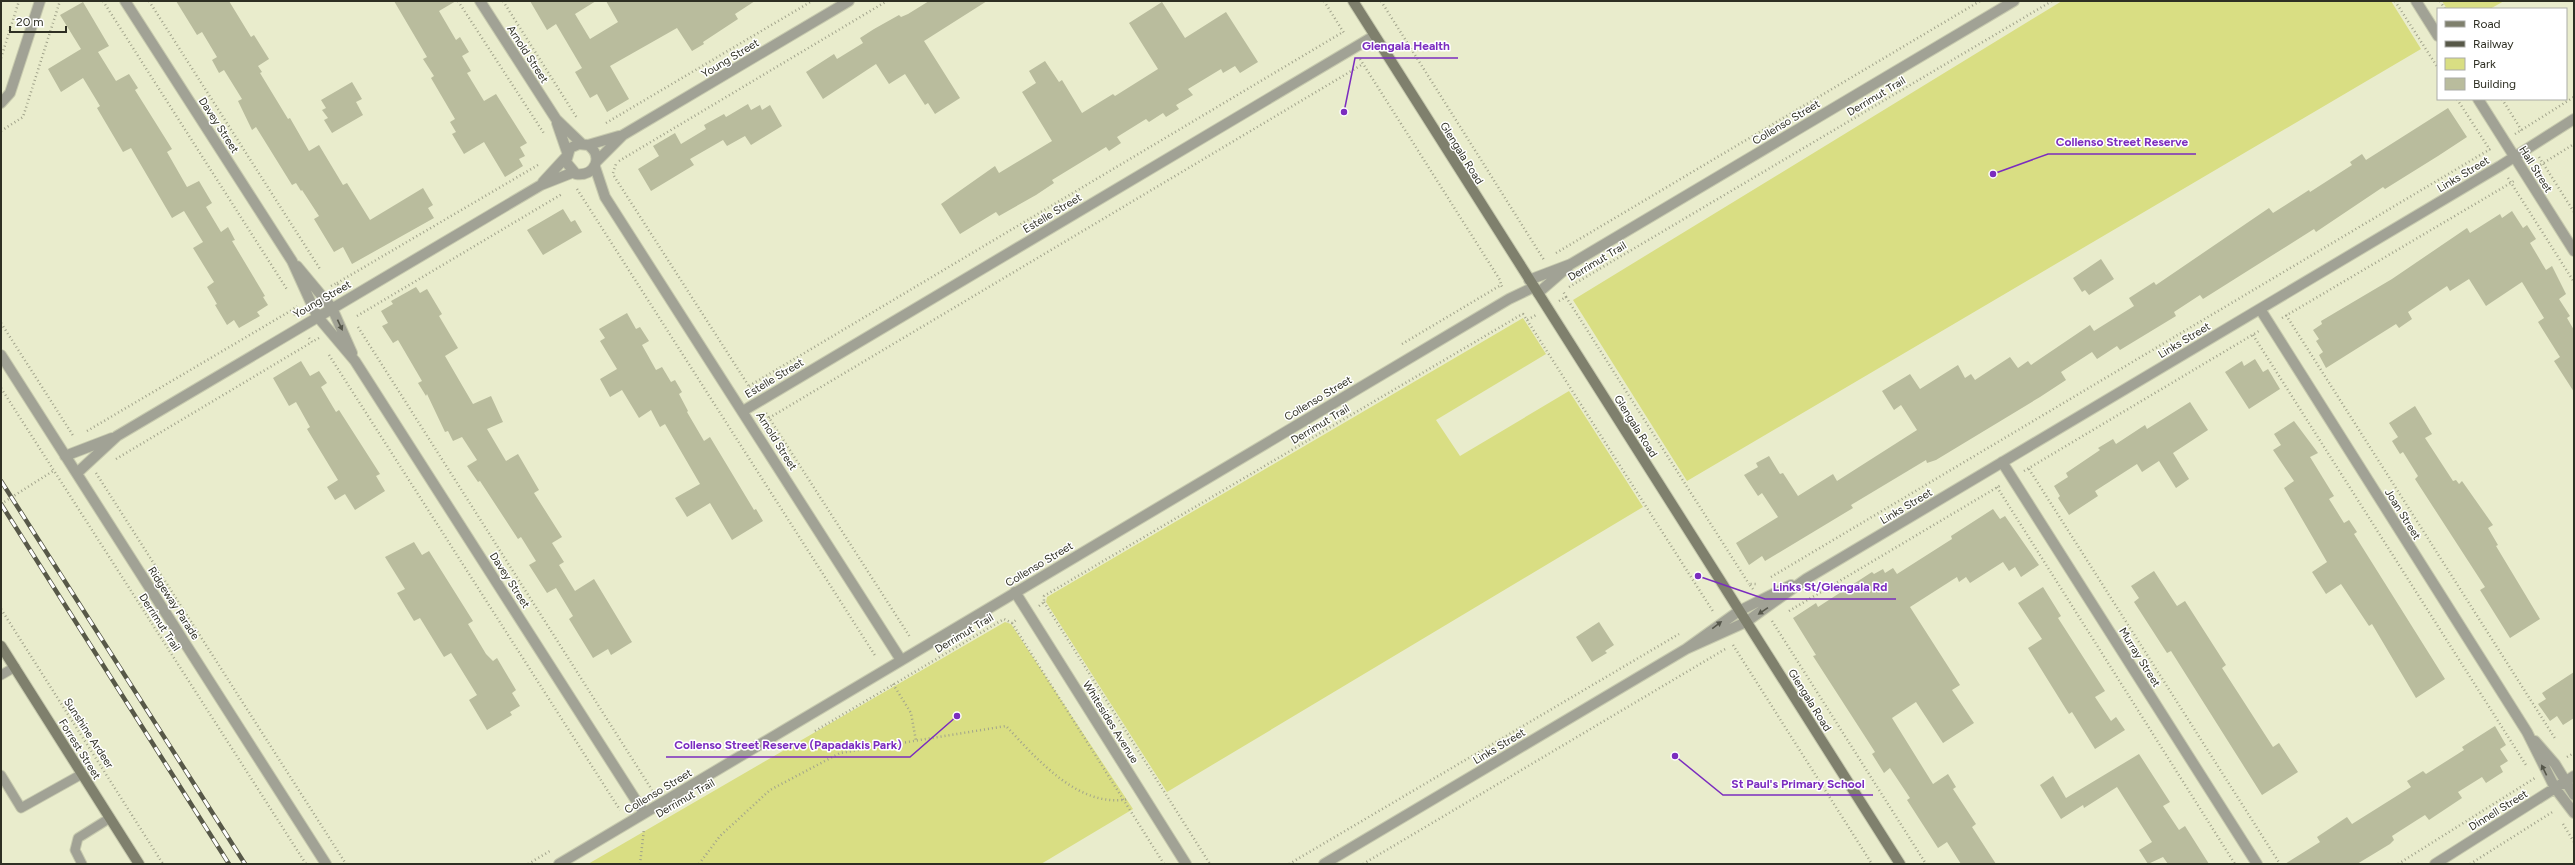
<svg xmlns="http://www.w3.org/2000/svg" width="2575" height="865" font-family="Figtree,sans-serif">
  <rect width="100%" height="100%" fill="#e9eccc"/>
  <path fill="#d9de83" d="M2062,1h329l30,48 -734,432 -114,-181z
    M2442,1h62l-14,8h-43z
    M1523,318l23,36 -110,66 24,36 109,-65 74,116 -476,285 -121,-190 1,-5z
    M1005,622l6,2 122,185 -92,55h-453z"/>
  <path fill="#b9bc9d" d="M176,1h53l22,36 3,-2 15,24 -11,7 4,6 -2,1 28,46 2,-1 19,33 10,-6 24,40 4,-2 23,37 53,-32 10,17 -5,3 6,10 -82,46 -9,-17 -9,5 -20,-33 5,-3 -17,-26 -1,1 -5,-8 -4,2 -36,-58 -4,3 -14,-29 4,-2 -18,-29 -5,3 -7,-13 5,-3 -15,-25 -5,3z
    M394,1h62l-17,10 17,29 4,-3 9,15 -7,4 9,15 -4,2 17,28 12,-7 31,49 -7,4 5,9 -6,3 4,7 -18,11 -21,-35 -20,12 -12,-20 4,-2 -6,-10 5,-3 -24,-41 3,-2 -11,-17 4,-2z
    M530,1h66l-21,13 15,25 28,-17 -12,-21h149l-20,13 3,5 -35,23 1,2 -12,7 -15,-23 -67,38 19,33 -22,13 -10,-18 -7,4 -15,-26 7,-4 -26,-44 -9,6z
    M929,1h58l-63,40 36,57 -25,16 -7,-11 -3,2 -20,-31 -16,10 -13,-20 -53,35 -17,-27 28,-18 3,5 26,-16 -3,-5 14,-9 25,-14 2,2 7,-3z
    M83,2l26,44 -11,6 18,29 13,-7 9,14 -3,2 37,59 -5,3 20,35 12,-6 13,22 -6,4 15,25 7,-5 7,13 -3,1 33,55 -2,1 5,8 -11,7 3,4 -21,12 -5,-8 -7,5 -12,-20 2,-1 -10,-17 7,-5 -21,-34 10,-6 -19,-31 -12,7 -41,-70 -8,4 -26,-44 3,-2 -17,-28 -22,14 -13,-23 33,-20 -21,-34z
    M1162,2l23,36 41,-26 32,50 -18,11 -5,-7 -12,7 -2,-4 -33,20 5,6 -17,10 3,4 -13,8 -3,-4 -14,9 -3,-3 -29,18 4,6 -12,8 -3,-4 -54,33 2,3 -18,12 -37,21 -3,-4 -36,22 -19,-30 54,-38 4,7 53,-32 -30,-49 14,-9 -7,-12 16,-10 14,21 3,-2 20,33 31,-19 2,2 43,-27 -29,-46z
    M352,82l10,17 -6,3 7,13 -31,18 -8,-13 4,-2 -6,-8 4,-2 -5,-8z
    M748,104l3,6 9,-5 2,5 8,-5 12,21 -31,19 -6,-9 -18,10 -4,-6 -33,19 4,6 -43,26 -13,-22 21,-13 -6,-10 22,-13 6,11 25,-15 -2,-4 20,-11 2,3z
    M2448,108l19,29 -29,19 -53,33 -2,-2 -67,45 -2,-3 -111,70 -3,-4 -26,17 2,4 -56,34 -3,-4 -20,13 -5,-7 -31,20 5,8 -26,17 -104,63 -9,3 -1,-3 -75,45 2,3 -88,53 -3,-5 -13,9 -13,-22 42,-26 -16,-24 -4,3 -14,-21 14,-8 -2,-4 13,-7 11,18 3,-1 15,23 35,-22 4,7 80,-51 -16,-25 -7,5 -12,-19 28,-17 10,15 38,-24 7,13 6,-4 4,6 35,-23 8,11 10,-7 3,4 59,-40 4,6 40,-25 -5,-8 25,-16 2,3 113,-77 4,5 36,-23 1,2 42,-27 -2,-3 12,-8 4,6z
    M563,209l8,13 4,-2 7,12 -39,23 -16,-25z
    M2512,211l11,17 4,-3 9,14 -6,4 16,27 6,-4 14,28 -7,5 11,17 -3,2 7,12v62l-20,-31 6,-4 -22,-35 6,-4 -22,-36 -36,24 -17,-27 -19,12 -3,-5 -39,26 4,7 -13,9 -3,-4 -70,44 -7,-13 4,-3 -7,-11 3,-2 -6,-9 9,-6 -1,-3 71,-42 75,-51 3,5 30,-19 2,4z
    M2101,259l13,20 -25,16 -4,-5 -3,2 -9,-14z
    M416,287l4,6 7,-4 15,25 -3,2 19,32 -13,8 28,48 18,-8 12,26 -16,7 19,32 12,-7 21,36 -5,3 28,44 -10,6 12,19 -5,3 16,26 19,-12 38,63 -21,13 -3,-6 -15,9 -24,-39 4,-3 -17,-28 -9,5 -18,-28 7,-4 -15,-24 -3,2 -38,-58 -2,1 -11,-16 10,-6 -15,-23 -9,4 -5,-10 -3,1 -18,-38 -1,2 -8,-13 4,-2 -24,-41 -5,3 -11,-17 6,-3 -7,-12 12,-7 -2,-3z
    M627,313l9,16 4,-2 9,14 -7,4 14,25 6,-3 9,15 4,-2 7,12 -3,2 9,17 -1,1 17,29 6,-4 44,73 2,-1 7,12 -31,19 -22,-37 -23,14 -12,-19 25,-14 -35,-60 -5,3 -9,-17 -12,8 -17,-28 -12,7 -10,-18 17,-10 -17,-28 5,-3 -6,-9z
    M2255,359l8,13 5,-3 12,20 -31,20 -24,-37 17,-11 2,5z
    M301,361l9,15 9,-5 8,12 -6,4 15,25 3,-2 41,64 -4,2 9,15 -30,19 -10,-16 -10,6 -8,-13 11,-7 -31,-51 3,-2 -14,-25 -7,4 -16,-28z
    M2190,402l18,28 -35,23 16,26 -13,9 -17,-27 -17,11 -5,-8 -42,27 3,5 -29,19 -11,-17 2,-2 -6,-10 14,-9 -2,-4 34,-23 -2,-2 15,-9 3,5 29,-19 2,4z
    M2415,406l17,28 -7,4 28,43 3,-1 3,4 3,-3 31,44 -5,3 10,17 -2,1 44,73 -30,19 -30,-48 5,-3 -70,-108 3,-3 -15,-24 -3,2 -8,-13 6,-4 -9,-14z
    M2294,421l24,32 -8,4 24,39 -5,3 15,24 5,-3 8,12 -3,2 91,145 -29,19 -44,-74 -3,2 -28,-42 -15,10 -14,-22 15,-10 -43,-74 10,-7 -21,-31 8,-5 -7,-11z
    M1993,509l7,10 5,-3 34,49 -18,12 -6,-10 -6,4 -6,-9 -33,21 -4,-6 -7,5 -2,-5 -47,30 50,78 -8,5 22,33 -31,20 -27,-41 -24,16 41,66 15,-10 8,13 -3,2 23,35 -4,3 24,37h-35l-14,-22 -9,6 -31,-48 3,-2 -20,-30 -6,5 -12,-19 3,-2 -62,-96 3,-1 -23,-37 23,-15 2,4 54,-35 2,2 9,-5 2,4 8,-5 4,6 55,-35 -1,-3z
    M414,542l8,13 7,-4 44,70 -5,3 18,30 7,7 4,-3 19,32 -4,3 8,13 -10,6 2,3 -25,15 -18,-30 8,-5 -26,-42 -7,4 -24,-39 -6,3 -17,-28 8,-4 -20,-32z
    M2154,571l23,35 8,-5 41,64 -4,3 51,79 6,-4 19,29 -36,23 -91,-144 -4,2 -33,-51 5,-4 -8,-12z
    M2043,587l18,29 -3,2 47,73 -10,6 16,24 5,-4 9,13 -30,19 -23,-37 -3,2 -41,-66 14,-9 -24,-36z
    M1599,622l15,23 -9,6 2,2 -15,9 -16,-25z
    M2574,672v46l-11,7 -6,-9 -7,5 -12,-17 8,-5 -4,-6z
    M2495,726l11,19 -6,4 8,12 -8,5 3,6 -17,11 -4,-6 -24,15 4,6 -33,22 -4,-5 -8,5 -25,16 2,4 -4,4 -33,20h-72l35,-22 -3,-5 30,-20 5,7 59,-37 -4,-6 16,-10 3,3 38,-24 -2,-3z
    M2139,754l31,48 -7,4 16,24 6,-4 24,38h-41l-5,-7 -15,7 -9,-14 13,-8 -35,-55 -33,21 -1,-3 -22,14 -21,-34 13,-9 13,22z"/>
  <g fill="none" stroke-linecap="round" stroke-linejoin="round">
    <g stroke="#c7caae" stroke-width="11">
      <path id="lane" d="M1,675l14,-8
        M1,775l20,33 61,-34
        M82,864l-7,-14 3,-12 32,-20"/>
    </g>
    <g stroke="#c7caae" stroke-width="12">
      <path id="street" d="M125,1l167,260 25,55 38,45 289,452
        M480,1l76,118 25,24
        M2416,1l22,35
        M2478,99l96,152
        M1,103l9,-10 30,-92
        M557,123l10,29
        M588,145c16,11 7,32 -12,29l-10,-12 4,-14 9,-4 9,1 31,-9
        M597,161l26,-26 226,-134
        M595,167l10,30 296,463
        M543,182l23,-25
        M297,266l35,42 20,45
        M1529,280l42,-16 443,-263
        M1538,293l30,-26
        M2260,309l267,423 28,56 19,25
        M1,355l325,509
        M743,411l631,-375
        M65,456l47,-18
        M2002,462l255,402
        M77,473l40,-37 424,-251 33,-13
        M1015,592l171,272
        M1686,649l60,-27 60,-43 694,-413 74,-47
        M2535,741l20,23 19,31
        M559,864l950,-565 25,-12
        M1324,864l362,-215 53,-38 52,-26
        M2435,864l139,-88"/>
    </g>
    <g stroke="#c7caae" stroke-width="12">
      <path id="secondary" d="M1353,1l547,863
        M1,646l138,218"/>
    </g>
    <path stroke="#a1a38b" stroke-width="2.5" stroke-dasharray="1 3" stroke-linecap="butt" d="M103,1l185,290
      M149,1l171,268
      M458,1l87,134
      M503,1l74,117
      M1324,1l20,32
      M1381,1l163,259
      M2395,1l43,67
      M2440,1l5,8
      M1,58l18,-57
      M1360,59l140,221 1,5
      M2457,99l33,51
      M2502,99l20,32
      M606,123l206,-122
      M1,131l22,-14 37,-116
      M2515,134l59,-37
      M2539,157l35,55
      M619,161l268,-160
      M2537,167l37,-23
      M613,173l3,-9
      M614,176l138,215
      M2508,178l66,104
      M577,189l299,468
      M1556,253l424,-252
      M337,283l201,-118
      M331,286l6,-3 3,5
      M1569,287l483,-286
      M1566,297l183,287
      M1559,301l7,-4 -3,-6
      M295,315l-3,-5 5,-4
      M2286,315l270,425
      M357,316l205,-122
      M2282,318l232,-137
      M1527,320l187,293
      M1,323l73,114
      M358,327l294,463
      M2253,335l273,430
      M309,338l3,4 7,-4
      M1402,344l99,-59 2,3
      M329,355l291,455
      M749,386l594,-354
      M1,388l305,476
      M766,413l144,224
      M769,418l594,-354
      M87,431l205,-121
      M116,459l196,-117
      M2029,469l251,395
      M2024,471l235,-140
      M96,473l250,391
      M1997,487l238,377
      M1,504l52,-33
      M1771,577l721,-429
      M1753,589l-4,-5h9
      M1044,602l166,262
      M1039,606l5,-4v-6l475,-280 4,-2 4,6 9,-5
      M1,609l162,255
      M1789,611l212,-126
      M1772,621l154,243
      M1012,623l152,241
      M1733,645l139,219
      M893,684l18,29 5,28
      M815,731l189,-112 8,4 4,-3
      M2567,757l7,-4
      M2563,824l11,18
      M528,864l22,-13
      M640,864l4,-35
      M699,864l21,-28 50,-46 70,-37 166,-27c31,33 73,83 123,73
      M1289,864l390,-230
      M1363,864l364,-216
      M2398,864l137,-86
      M2470,864l84,-53"/>
    <use href="#lane" stroke="#a1a295" stroke-width="9"/>
    <use href="#street" stroke="#a1a295" stroke-width="10"/>
    <use href="#secondary" stroke="#7f806d" stroke-width="10"/>
    <g stroke="#575848" stroke-width="4.5">
      <path id="rail" d="M1,481l244,383
        M1,504l228,360"/>
    </g>
    <use href="#rail" stroke="#fff" stroke-width="3" stroke-dasharray="9" stroke-linecap="butt"/>
  </g>
  <defs><path id="oneway-solid" d="M-6-.8H1V-3.2L6.5 0L1 3.2V.8H-6Z"/></defs>
  <g fill="#56574b">
    <use href="#oneway-solid" transform="translate(340 325) rotate(65)"/>
    <use href="#oneway-solid" transform="translate(1763 611) rotate(146)"/>
    <use href="#oneway-solid" transform="translate(1717 625) rotate(-37)"/>
    <use href="#oneway-solid" transform="translate(2544 770) rotate(-116)"/>
  </g>
  <g text-anchor="middle" stroke-width="3" stroke-linejoin="round" paint-order="stroke">
    <g font-size="11" fill="#2e2f23" stroke="#fff">
      <text transform="translate(528 54) rotate(57)" y="4">Arnold Street</text>
      <text transform="translate(730 58) rotate(-31)" y="4">Young Street</text>
      <text transform="translate(1876 96) rotate(-31)" y="4">Derrimut Trail</text>
      <text transform="translate(1786 122) rotate(-31)" y="4">Collenso Street</text>
      <text transform="translate(219 125) rotate(57)" y="4">Davey Street</text>
      <text transform="translate(1462 153) rotate(58)" y="4">Glengala Road</text>
      <text transform="translate(2536 169) rotate(58)" y="4">Hall Street</text>
      <text transform="translate(2463 174) rotate(-31)" y="4">Links Street</text>
      <text transform="translate(1052 213) rotate(-31)" y="4">Estelle Street</text>
      <text transform="translate(1597 261) rotate(-31)" y="4">Derrimut Trail</text>
      <text transform="translate(322 299) rotate(-30)" y="4">Young Street</text>
      <text transform="translate(2184 340) rotate(-31)" y="4">Links Street</text>
      <text transform="translate(774 378) rotate(-31)" y="4">Estelle Street</text>
      <text transform="translate(1318 398) rotate(-31)" y="4">Collenso Street</text>
      <text transform="translate(1320 424) rotate(-31)" y="4">Derrimut Trail</text>
      <text transform="translate(1636 426) rotate(58)" y="4">Glengala Road</text>
      <text transform="translate(777 441) rotate(58)" y="4">Arnold Street</text>
      <text transform="translate(1906 506) rotate(-31)" y="4">Links Street</text>
      <text transform="translate(2403 514) rotate(58)" y="4">Joan Street</text>
      <text transform="translate(1039 564) rotate(-31)" y="4">Collenso Street</text>
      <text transform="translate(510 580) rotate(57)" y="4">Davey Street</text>
      <text transform="translate(174 603) rotate(57)" y="4">Ridgeway Parade</text>
      <text transform="translate(160 622) rotate(57)" y="4">Derrimut Trail</text>
      <text transform="translate(964 633) rotate(-31)" y="4">Derrimut Trail</text>
      <text transform="translate(2140 657) rotate(58)" y="4">Murray Street</text>
      <text transform="translate(1810 700) rotate(58)" y="4">Glengala Road</text>
      <text transform="translate(1111 722) rotate(58)" y="4">Whitesides Avenue</text>
      <text transform="translate(89 733) rotate(57)" y="4">Sunshine Ardeer</text>
      <text transform="translate(1499 746) rotate(-31)" y="4">Links Street</text>
      <text transform="translate(80 749) rotate(58)" y="4">Forrest Street</text>
      <text transform="translate(658 791) rotate(-31)" y="4">Collenso Street</text>
      <text transform="translate(685 798) rotate(-30)" y="4">Derrimut Trail</text>
      <text transform="translate(2498 810) rotate(-32)" y="4">Dinnell Street</text>
    </g>
  </g>
  <path fill="none" stroke="#7b2cbf" stroke-width="1.5" d="M1344 112L1355 58H1458M1993 174L2048 154H2196M1698 576L1765 599H1896M957 716L910 757H666M1675 756L1723 795H1873"/>
  <g fill="#7b2cbf" stroke="#fff" stroke-width="1.5">
    <circle cx="1344" cy="112" r="4"/>
    <circle cx="1993" cy="174" r="4"/>
    <circle cx="1698" cy="576" r="4"/>
    <circle cx="957" cy="716" r="4"/>
    <circle cx="1675" cy="756" r="4"/>
  </g>
  <g font-size="12" text-anchor="middle" font-weight="bold" fill="#7b2cbf" stroke="#fff" stroke-width="3" stroke-linejoin="round" paint-order="stroke">
    <text x="1406" y="50">Glengala Health</text>
    <text x="2122" y="146">Collenso Street Reserve</text>
    <text x="1830" y="591">Links St/Glengala Rd</text>
    <text x="788" y="749">Collenso Street Reserve (Papadakis Park)</text>
    <text x="1798" y="788">St Paul's Primary School</text>
  </g>
  <rect width="2575" height="865" fill="none" stroke="#2e2f23" stroke-width="4"/>
  <rect x="2437" y="8" width="130" height="92" fill="#ffffff" stroke="#abaca7"/>
  <rect x="2445" y="21" width="20" height="6" fill="#7f806d" stroke="#abaca7"/>
  <text x="2473" y="28" font-size="12" fill="#2e2f23">Road</text>
  <rect x="2445" y="41" width="20" height="6" fill="#575848" stroke="#abaca7"/>
  <text x="2473" y="48" font-size="12" fill="#2e2f23">Railway</text>
  <rect x="2445" y="58" width="20" height="12" fill="#d9de83" stroke="#abaca7"/>
  <text x="2473" y="68" font-size="12" fill="#2e2f23">Park</text>
  <rect x="2445" y="78" width="20" height="12" fill="#b9bc9d" stroke="#abaca7"/>
  <text x="2473" y="88" font-size="12" fill="#2e2f23">Building</text>
  <path d="M10 26v6h56v-6" fill="none" stroke="#2e2f23" stroke-width="2"/>
  <text x="16" y="26" font-size="12" fill="#2e2f23" stroke="#ffffff" stroke-width="3" paint-order="stroke">20 m</text>
</svg>
